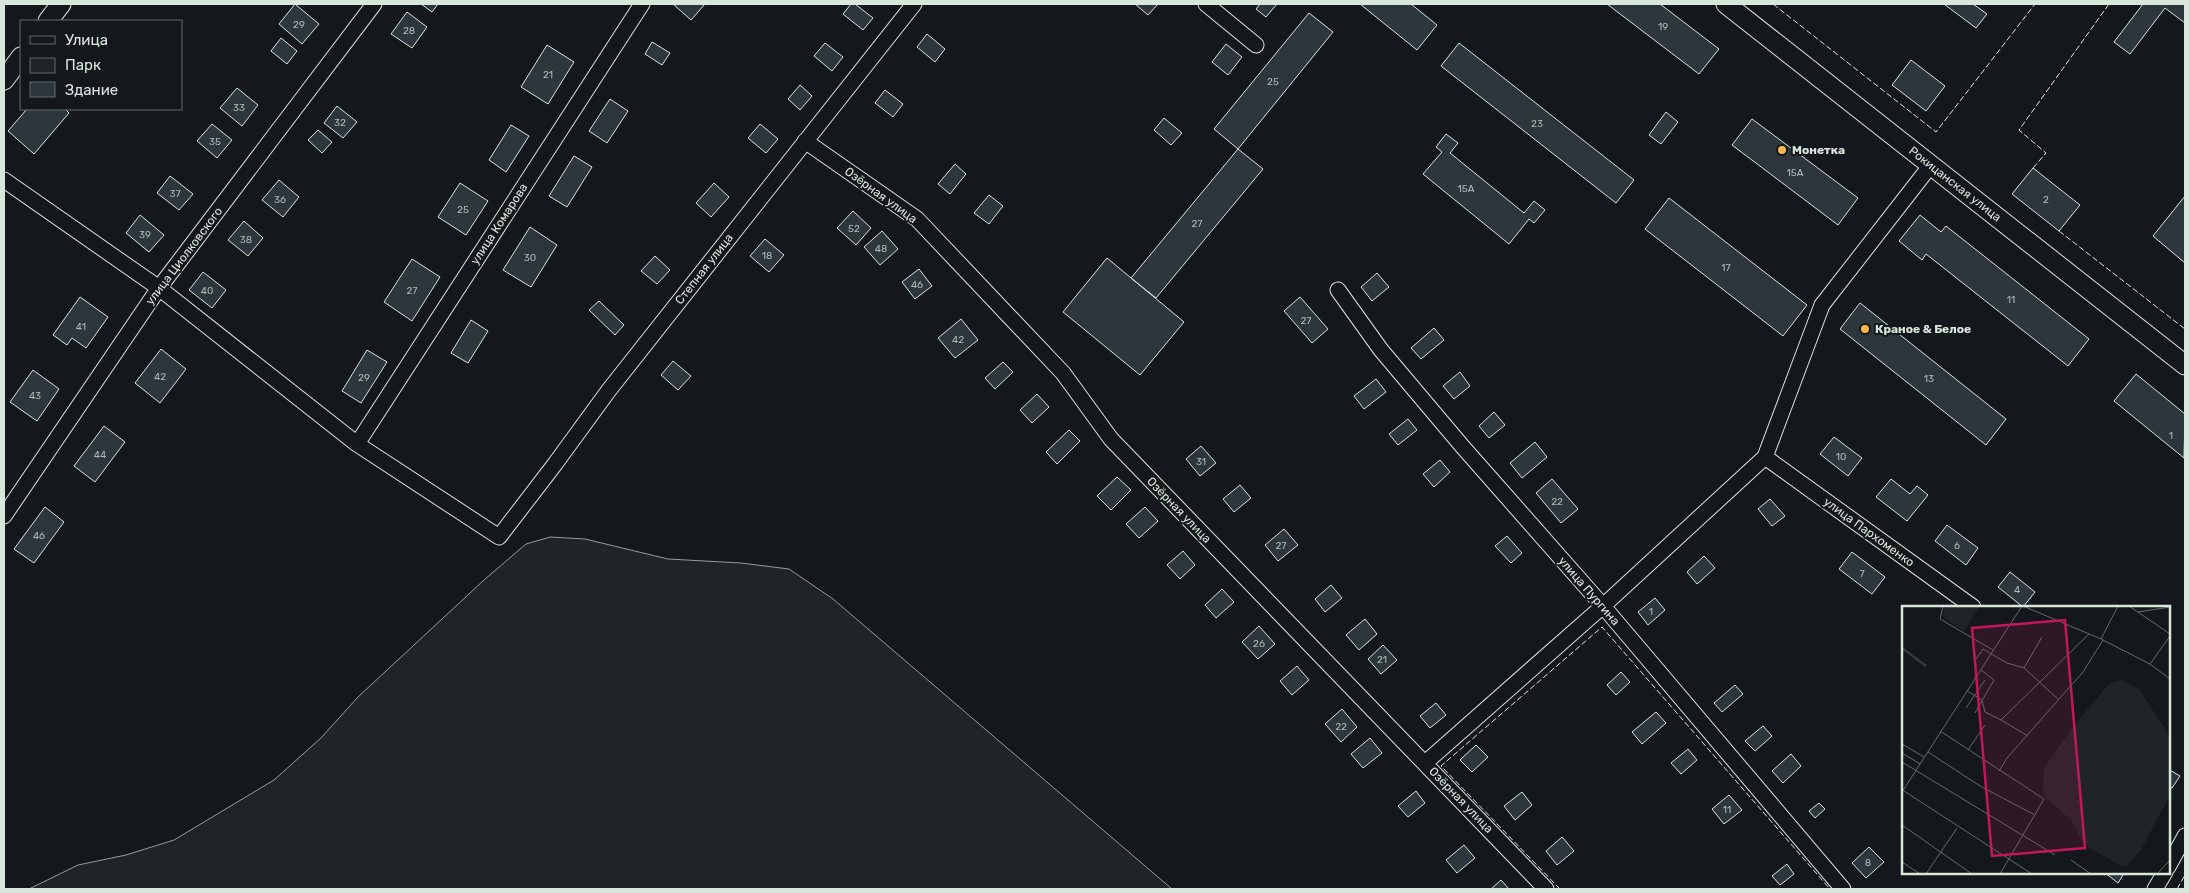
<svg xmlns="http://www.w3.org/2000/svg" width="2189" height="893" font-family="Rubik,sans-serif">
  <rect width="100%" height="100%" fill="#14181c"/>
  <path fill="#202428" stroke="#939e99" d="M550,537l35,2 83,20 73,4 48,6 44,30 339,290h-1143l49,-24 48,-10 48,-15 100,-60 47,-42 37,-41 126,-117 42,-36z"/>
  <path fill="#2c363c" stroke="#d8e6dc" d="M295,4l24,20 -17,20 -23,-20z
    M421,4h17l-6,8z
    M673,4h32l-14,16z
    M851,4h4l18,14 -10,12 -20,-16z
    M1135,4h23l-10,11z
    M1260,4h17l-11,13 -10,-8z
    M1360,4h51l26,21 -20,25z
    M1607,4h53l59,45 -20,25z
    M1944,4h29l14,10 -11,14z
    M2143,4h42v19l-20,-15 -35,46 -16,-12z
    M407,12l20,15 -15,21 -21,-14z
    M1309,13l24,19 -95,117 -24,-20z
    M927,34l18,15 -10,13 -18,-15z
    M281,38l16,13 -10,13 -16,-13z
    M652,42l18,11 -8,12 -17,-11z
    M825,43l18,14 -11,14 -18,-15z
    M1459,43l175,137 -18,23 -175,-137z
    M1226,44l16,13 -14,18 -16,-13z
    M547,45l27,17 -26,42 -27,-17z
    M1911,60l34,26 -19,25 -34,-26z
    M800,85l12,11 -12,14 -12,-11z
    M237,88l21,17 -16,21 -22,-18z
    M885,90l18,14 -10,13 -18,-14z
    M610,99l18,12 -21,32 -18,-12z
    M337,106l20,16 -14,16 -19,-15z
    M27,109h38l4,4 -35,41 -26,-23z
    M1666,112l12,10 -17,22 -12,-9z
    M1164,118l18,15 -11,12 -17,-15z
    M1752,119l106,79 -20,27 -106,-80z
    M212,124l20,16 -15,18 -20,-17z
    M760,124l18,15 -12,14 -18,-15z
    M511,125l18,11 -23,36 -17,-12z
    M318,130l14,12 -10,11 -14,-13z
    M1446,134l12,9 -8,10 74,60 10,-12 11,9 -11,13 -5,-4 -20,25 -86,-70 19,-22 -6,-5z
    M1238,149l25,20 -107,129 -25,-20z
    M574,156l18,11 -25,40 -18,-11z
    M955,164l11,10 -16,20 -12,-10z
    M2033,168l47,37 -21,26 -47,-37z
    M170,176l23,18 -14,16 -22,-17z
    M279,180l20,17 -16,20 -21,-17z
    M460,183l28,18 -22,34 -28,-18z
    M714,183l15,14 -18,20 -15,-14z
    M989,195l14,11 -14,18 -15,-11z
    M2185,196v67l-32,-27z
    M1669,198l138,107 -24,31 -138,-107z
    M853,211l18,17 -15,17 -19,-17z
    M140,215l24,20 -15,17 -23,-19z
    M1920,215l21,17 5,-6 143,113 -21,27 -142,-112 -4,6 -23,-19z
    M244,221l19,17 -15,18 -20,-16z
    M530,227l27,18 -26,42 -28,-17z
    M882,231l16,18 -18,16 -16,-18z
    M765,239l19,16 -15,17 -19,-16z
    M655,256l15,14 -13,14 -16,-13z
    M1107,258l77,64 -44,53 -77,-63z
    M412,259l28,18 -28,44 -28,-19z
    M919,269l13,17 -17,13 -13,-17z
    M203,272l23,18 -14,18 -23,-18z
    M1377,273l12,14 -17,14 -11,-14z
    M80,297l28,20 -22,31 -14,-10 -5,7 -14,-10z
    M1300,297l28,32 -16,14 -28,-32z
    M599,301l25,24 -9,10 -26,-25z
    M1860,303l146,116 -20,26 -146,-116z
    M961,319l17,21 -23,18 -17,-20z
    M471,320l17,11 -20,32 -17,-10z
    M1434,328l10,12 -23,19 -10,-11z
    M161,349l25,20 -26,34 -25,-20z
    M367,350l20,12 -26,41 -19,-12z
    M673,361l18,15 -13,14 -17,-15z
    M1003,362l10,10 -18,17 -10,-11z
    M33,370l26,19 -22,32 -27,-19z
    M1460,372l10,14 -16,13 -11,-13z
    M2136,374l49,40 -1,44 -70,-57z
    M1376,379l10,13 -22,17 -10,-13z
    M1037,394l12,13 -17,16 -12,-13z
    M1494,412l11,13 -16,13 -10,-12z
    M1408,419l9,11 -19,15 -9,-11z
    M104,426l21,16 -30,40 -21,-16z
    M1069,430l11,11 -23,23 -11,-12z
    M1834,437l28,21 -14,18 -28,-22z
    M1535,442l12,15 -25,21 -12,-15z
    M1201,446l15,17 -16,13 -14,-17z
    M1440,460l10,12 -16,15 -11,-13z
    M1117,477l14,13 -20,20 -14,-14z
    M1552,479l26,30 -17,14 -25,-30z
    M1891,479l19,15 7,-8 11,9 -21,26 -31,-24z
    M1240,485l11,13 -17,14 -11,-13z
    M1770,499l15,17 -13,10 -14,-17z
    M45,507l19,15 -30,41 -20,-14z
    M1145,507l13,14 -19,17 -13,-14z
    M1947,525l31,23 -12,17 -31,-24z
    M1284,529l14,16 -20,16 -13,-16z
    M1507,536l15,17 -11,10 -16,-17z
    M1183,551l12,14 -15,14 -13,-14z
    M1852,552l33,25 -13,17 -33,-25z
    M1704,556l11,12 -18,16 -10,-12z
    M2010,572l25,20 -12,15 -25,-20z
    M1331,585l11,13 -17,14 -10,-13z
    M1222,589l12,13 -18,16 -11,-13z
    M1655,598l10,12 -17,15 -10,-13z
    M1365,619l12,15 -18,16 -13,-15z
    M1259,626l16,18 -17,15 -16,-17z
    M1383,645l14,15 -16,14 -13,-15z
    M1297,666l12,14 -17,15 -12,-14z
    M1621,672l9,10 -14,13 -9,-10z
    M1735,685l8,9 -21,18 -8,-9z
    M1436,703l10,12 -16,13 -10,-12z
    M1342,709l15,18 -16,15 -16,-18z
    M1656,712l10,11 -24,21 -10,-12z
    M1763,726l9,10 -17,15 -10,-10z
    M1370,738l12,15 -19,15 -12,-14z
    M1476,745l12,12 -16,15 -12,-12z
    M1688,749l9,11 -16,14 -10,-11z
    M1791,754l10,12 -18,17 -11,-12z
    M2168,769l12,7 -8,12 -4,-2z
    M1416,791l9,12 -17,14 -10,-11z
    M1522,792l10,13 -17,15 -11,-14z
    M1729,795l13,15 -18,14 -12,-15z
    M1819,803l6,6 -10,9 -6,-7z
    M1562,837l12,14 -17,14 -11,-14z
    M1464,845l11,13 -18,15 -11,-13z
    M1869,847l15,15 -18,16 -14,-15z
    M1787,864l7,10 -14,11 -8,-9z
    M2104,872h21l-7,11z
    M1501,880l8,9h-18z"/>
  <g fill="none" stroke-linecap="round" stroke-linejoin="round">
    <g stroke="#d8e6dc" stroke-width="17">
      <path id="minor" d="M1206,4l50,41
        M805,141l112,78 146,154 48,66 435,450
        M4,180l155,108 198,156 142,93 56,-73 54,-74 305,-386
        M1338,290l43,60 81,96 141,160 240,283
        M357,444l285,-440
        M1765,457l208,150
        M4,516l155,-228 215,-284
        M1425,763l178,-157 162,-149 57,-152 109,-140
        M2168,867l17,-31
        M2155,889l10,-17"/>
    </g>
    <g stroke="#d8e6dc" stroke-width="21">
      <path id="tertiary" d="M1726,4l459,361
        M48,21l13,-17
        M4,80l17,-23"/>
    </g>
    <use href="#minor" stroke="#14181c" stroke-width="15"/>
    <use href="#tertiary" stroke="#14181c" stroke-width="19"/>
    <path stroke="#d8e6dc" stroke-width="1" stroke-dasharray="6 2.5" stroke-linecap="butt" d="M1773,4l163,128 99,-128
      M2033,168l13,-15 -27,-23 90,-126
      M2059,231l126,98
      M1560,889l-119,-123 161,-139 228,262
      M2177,889l8,-14"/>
  </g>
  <g fill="#ffb74d" stroke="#14181c" stroke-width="2">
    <circle cx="1782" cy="150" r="5"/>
    <circle cx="1865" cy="329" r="5"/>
  </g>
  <g text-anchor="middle" stroke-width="4" stroke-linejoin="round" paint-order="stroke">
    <g font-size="10" fill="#adbab4">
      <text x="299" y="28">29</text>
      <text x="1663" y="30">19</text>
      <text x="409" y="34">28</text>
      <text x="548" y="78">21</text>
      <text x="1273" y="85">25</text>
      <text x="239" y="111">33</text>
      <text x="340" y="126">32</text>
      <text x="1537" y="127">23</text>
      <text x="215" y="145">35</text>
      <text x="1795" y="176">15А</text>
      <text x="1466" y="192">15А</text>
      <text x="175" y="197">37</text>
      <text x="280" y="203">36</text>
      <text x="2046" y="203">2</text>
      <text x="463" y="213">25</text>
      <text x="1197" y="227">27</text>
      <text x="854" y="232">52</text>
      <text x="145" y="238">39</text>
      <text x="246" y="243">38</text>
      <text x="881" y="252">48</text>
      <text x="767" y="259">18</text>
      <text x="530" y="261">30</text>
      <text x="1726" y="271">17</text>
      <text x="917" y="288">46</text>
      <text x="207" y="294">40</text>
      <text x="412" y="294">27</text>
      <text x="2011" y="303">11</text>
      <text x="1306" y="324">27</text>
      <text x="81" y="330">41</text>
      <text x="958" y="343">42</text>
      <text x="160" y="380">42</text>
      <text x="364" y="381">29</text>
      <text x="1929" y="382">13</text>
      <text x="35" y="399">43</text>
      <text x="2171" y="439">1</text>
      <text x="100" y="458">44</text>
      <text x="1841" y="460">10</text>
      <text x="1201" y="465">31</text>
      <text x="1557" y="505">22</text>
      <text x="39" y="539">46</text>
      <text x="1281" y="549">27</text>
      <text x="1957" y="549">6</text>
      <text x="1862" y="577">7</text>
      <text x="2017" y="593">4</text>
      <text x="1651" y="615">1</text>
      <text x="1259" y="647">26</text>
      <text x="1382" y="663">21</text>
      <text x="1341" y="730">22</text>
      <text x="1727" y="813">11</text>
      <text x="1868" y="866">8</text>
    </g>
    <g font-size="12" font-weight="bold" fill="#d8e6dc" stroke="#14181c" text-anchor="start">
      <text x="1792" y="154">Монетка</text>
      <text x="1875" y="333">Краное &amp; Белое</text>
    </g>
    <g font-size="12" fill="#d8e6dc" stroke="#14181c">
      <text transform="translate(1955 184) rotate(38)" y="4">Рокицанская улица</text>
      <text transform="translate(881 195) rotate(36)" y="4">Озёрная улица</text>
      <text transform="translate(499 224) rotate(-57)" y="4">улица Комарова</text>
      <text transform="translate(184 256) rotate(-53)" y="4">улица Циолковского</text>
      <text transform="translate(704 269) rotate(-52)" y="4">Степная улица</text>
      <text transform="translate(1179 510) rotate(46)" y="4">Озёрная улица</text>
      <text transform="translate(1869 532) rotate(36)" y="4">улица Пархоменко</text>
      <text transform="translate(1589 591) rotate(49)" y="4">улица Пургина</text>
      <text transform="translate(1461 800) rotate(46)" y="4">Озёрная улица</text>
    </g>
  </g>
  <g transform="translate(1902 606)">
    <rect width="268" height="268" fill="#14181c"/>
    <path d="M44,0h34l-16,25 -22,-15zM220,74l17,9 30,46 1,60 -29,55 -13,15 -7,1 -36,-21 -14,-25 -27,-24 -1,-6 1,-22 28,-40 37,-44z" fill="#202428"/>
    <path fill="none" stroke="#363b3e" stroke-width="2.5" d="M0,42l24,18"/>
    <path fill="none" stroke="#626a69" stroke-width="1" d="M41,0l-3,13 53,31M121,0l78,33 49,25 20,15M227,0l41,28M236,6l32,-5M199,33l17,-33M74,53l7,-10 24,14 17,5 35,32M248,58l20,-28M122,62l18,-31M65,85l15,9 3,12 16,8 88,-86M64,102l19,-28M73,107l19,-33 -13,-10M99,114l27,16M38,125l104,68 -44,75M0,138l22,13M66,144l17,-25M26,146l52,34 55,29M0,147l18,11M0,156l153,93M97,165l8,-13 76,-86 20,-32M2,185l128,83M0,186l120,-186M0,219l70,49M169,254l20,14M0,256l18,12M24,268l31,-46M255,268l13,-14"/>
    <path fill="#c2185b" fill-opacity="0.15" stroke="#c2185b" stroke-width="2.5" d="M163,14l20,228 -93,8 -20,-228z"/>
    <rect width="268" height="268" fill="none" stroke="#d8e6dc" stroke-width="2.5"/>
  </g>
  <rect width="2189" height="893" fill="none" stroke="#d8e6dc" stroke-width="10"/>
  <rect x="20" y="20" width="162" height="90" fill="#14181c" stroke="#626a69"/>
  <rect x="30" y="36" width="25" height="8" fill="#14181c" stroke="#626a69"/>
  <text x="65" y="45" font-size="15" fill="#d8e6dc">Улица</text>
  <rect x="30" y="58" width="25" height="15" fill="#202428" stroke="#626a69"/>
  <text x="65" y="70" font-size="15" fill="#d8e6dc">Парк</text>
  <rect x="30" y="82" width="25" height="15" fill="#2c363c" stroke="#626a69"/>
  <text x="65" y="95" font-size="15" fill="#d8e6dc">Здание</text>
</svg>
